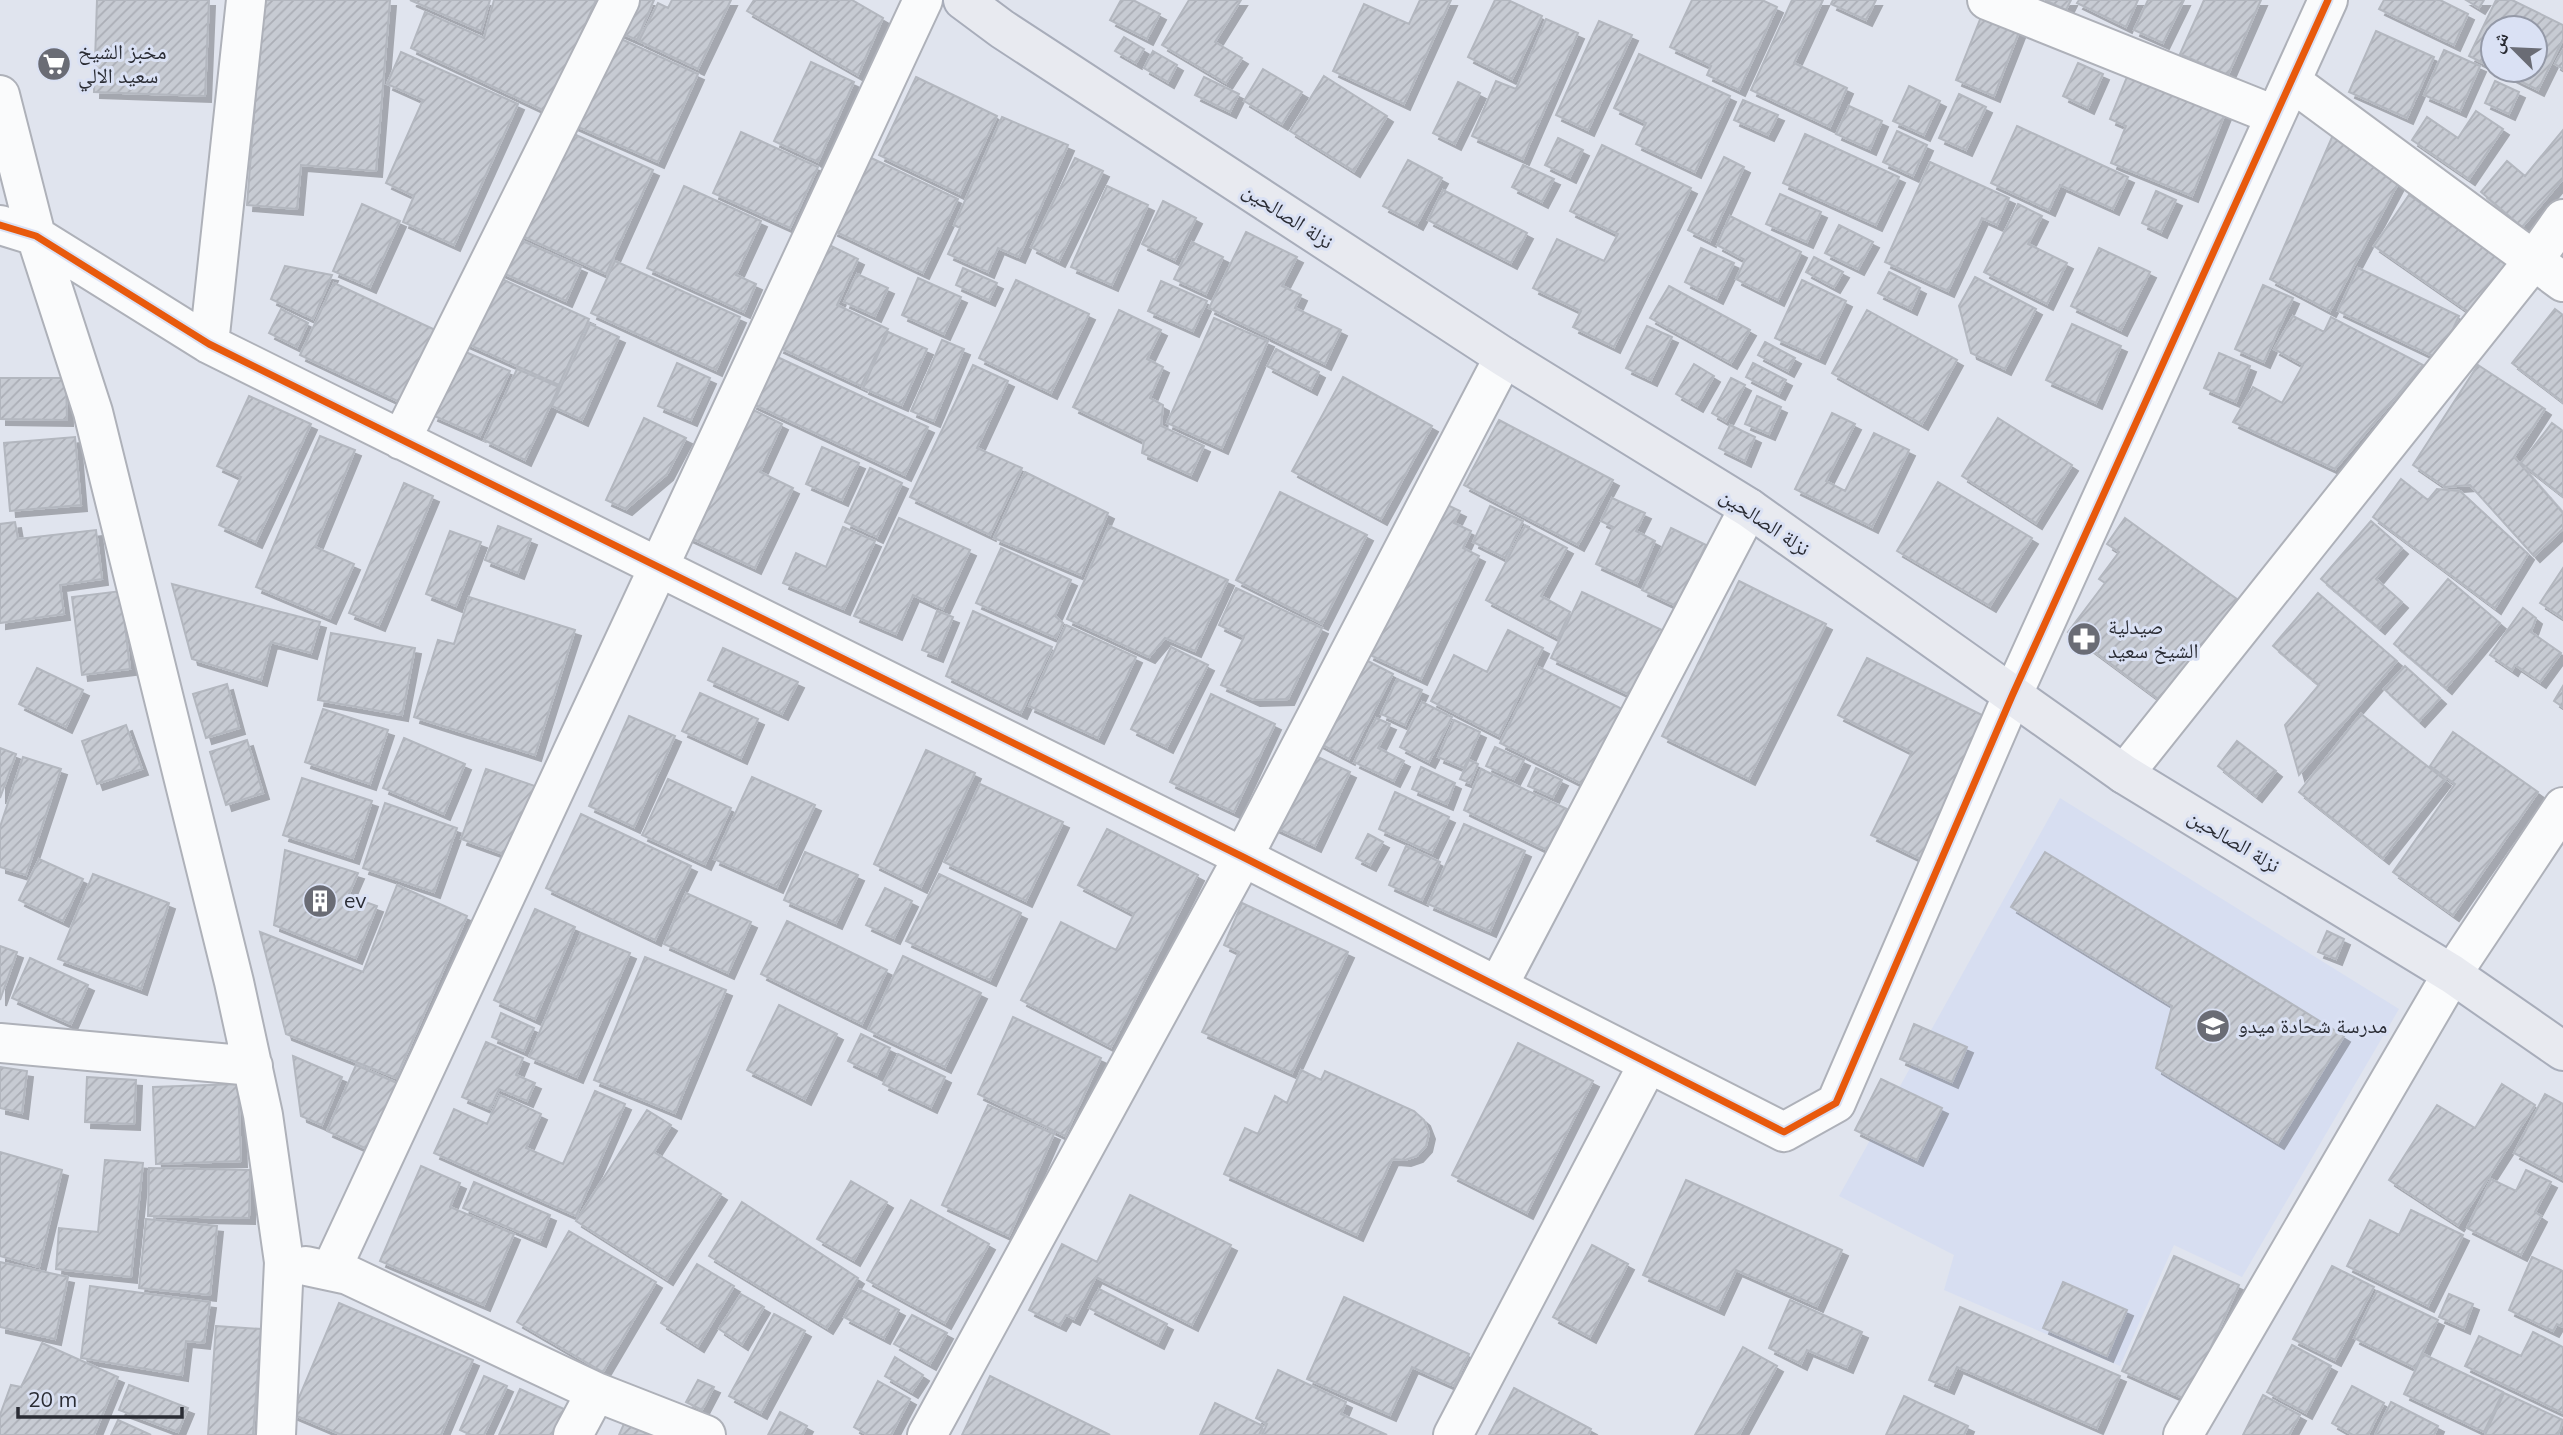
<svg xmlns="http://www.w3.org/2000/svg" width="2563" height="1435" font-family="Mulish,'Noto Naskh Arabic',sans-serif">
  <defs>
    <pattern id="building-hatch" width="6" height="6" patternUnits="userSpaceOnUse" patternTransform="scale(1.75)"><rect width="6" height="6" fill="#c7cbd3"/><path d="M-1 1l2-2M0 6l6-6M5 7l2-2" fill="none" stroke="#abaeb6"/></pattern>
    <filter id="shadow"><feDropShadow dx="6" dy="6" stdDeviation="0" flood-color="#0004"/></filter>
  </defs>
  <rect width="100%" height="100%" fill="#e0e4ee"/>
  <path fill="#d7def1" d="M2060,798l339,211 -157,268 -68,-32 -54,121 -176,-76 10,-35 -115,-59z"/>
  <path fill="url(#building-hatch)" stroke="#b3b7bf" stroke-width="2" filter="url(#shadow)" d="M97,0h112l-4,96 -111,-4z
    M263,0h127l-14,171 -75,-6 -4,44 -50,-4z
    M410,0h80l-9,31z
    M494,0h102l-49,112 -136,-64 14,-36 59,26z
    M624,0h30l-17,40 -25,-11z
    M672,0h59l-33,69 -59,-28 19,-38 10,5z
    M754,0h98l31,18 -25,57 -111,-64z
    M1121,0h12l27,14 -13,25 -37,-19z
    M1189,0h52l-26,42 27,16 -16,25 -64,-38z
    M1420,0h31l-47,104 -71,-33 31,-67 45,20z
    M1495,0h13l34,16 -30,63 -44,-22z
    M1692,0h70l15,7 -38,83 -32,-15 4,-9 -41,-19z
    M1792,0h31l-29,63 53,25 -17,39 -79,-37z
    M1833,0h43l-10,20 -35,-16z
    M2045,0h26l-5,10z
    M2079,0h59l-12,27 -49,-24z
    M2148,0h36l-21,43 -29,-13z
    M2204,0h57l-33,75 -48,-21z
    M2384,0h56l28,14 -14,31 -75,-36z
    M2466,0h18l-5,8z
    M2496,0h16l51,25v14l-25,51 -40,-20h37v-42h-42v40l-24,-12z
    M1981,17l38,15 -25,64 -38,-16z
    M1546,19l32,14 -55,126 -51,-23 24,-55 20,8z
    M1599,21l33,14 -44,95 -32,-15z
    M2376,31l58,26 -27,61 -58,-26z
    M608,33l90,41 -40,88 -91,-40z
    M1124,37l20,12 -8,14 -21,-12z
    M2444,50l36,16 -20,45 -36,-16z
    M2563,50v19l-8,-5z
    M1153,51l24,14 -9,17 -24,-14z
    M401,52l117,52 -64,141 -51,-23 11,-26 -28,-13 37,-83 -36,-16z
    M1639,54l91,42 -35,76 -59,-28 10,-21 -32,-15z
    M811,62l43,20 -36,80 -44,-21z
    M2078,63l25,11 -15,34 -25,-12z
    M2131,67l97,39 -36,90 -81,-33 15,-37 -16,-7z
    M1263,69l39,23 -20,32 -38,-23z
    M1324,76l63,40 -33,55 -64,-40z
    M916,77l81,39 -37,78 -81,-39z
    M1204,77l35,17 -9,18 -35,-17z
    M2495,81l24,11 -10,22 -24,-11z
    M1458,82l22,11 -25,51 -22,-11z
    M1909,86l31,15 -16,34 -31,-14z
    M1959,94l27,13 -20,43 -27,-12z
    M1743,100l35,15 -10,20 -34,-15z
    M1849,106l33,15 -12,28 -34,-15z
    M2476,111l27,18 -34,50 -57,-39 15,-23 31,21z
    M1002,117l66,28 -49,112 -21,-9 -10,24 -40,-18 12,-26 -6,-3z
    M2017,126l111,51 -15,32 -53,-24 -11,25 -58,-27z
    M565,130l88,40 -47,104 -88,-40z
    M2563,130v49l-41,48 -41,-35 26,-31 18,15z
    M1897,131l30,14 -14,31 -30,-14z
    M741,132l77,35 -28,61 -77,-35z
    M1805,134l94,43 -23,48 -93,-42z
    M2333,135l69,41 -72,135 -60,-32z
    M1558,138l25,12 -13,27 -25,-12z
    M1602,145l89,43 -77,159 -41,-20 8,-16 -48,-23 24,-49 47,22 14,-27 -48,-23z
    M867,156l91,43 -35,74 -91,-43z
    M1724,157l20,10 -34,74 -22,-11z
    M1075,158l28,13 -44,90 -28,-14z
    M1408,160l34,18 -25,46 -34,-18z
    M1930,162l79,36 -12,27 -15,-7 -34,73 -63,-29z
    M1523,165l31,14 -12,23 -30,-15z
    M684,186l77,35 -25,54 20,9 -12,28 -97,-44z
    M1107,186l41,19 -36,80 -41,-18z
    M1443,190l84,43 -16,30 -83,-43z
    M2156,191l20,9 -15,32 -19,-9z
    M1780,194l41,18 -14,30 -41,-18z
    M2409,195l102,71 -35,51 -102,-71z
    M1163,201l33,17 -21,42 -33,-16z
    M362,204l38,17 -30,66 -37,-16z
    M2018,204l24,12 -14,28 39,19 -20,41 -63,-32z
    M1730,216l71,36 -23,48 -42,-21 9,-19 -28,-15z
    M1839,225l34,17 -15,27 -33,-16z
    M1246,232l51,25 -15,29 19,9 -6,13 46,22 -16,34 -116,-56z
    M509,235l72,32 -15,34 -72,-32z
    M1192,242l31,15 -17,37 -32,-15z
    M827,244l31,15 -21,46 51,24 -27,57 -83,-39z
    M1701,248l33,15 -17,35 -32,-16z
    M2099,248l51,24 -29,58 -50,-24z
    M1814,257l29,15 -9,15 -28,-15z
    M615,261l125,56 -24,53 -125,-57z
    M285,266l47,9 -19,44 -42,-20z
    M963,268l34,15 -8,17 -33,-15z
    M2358,268l101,48 -20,43 -101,-48z
    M1889,272l31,16 -9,21 -33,-16z
    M491,274l98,45 -30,66 -98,-44z
    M857,274l31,14 -13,28 -31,-14z
    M1975,277l61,32 -31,60 -34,-16 -12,-47z
    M918,278l43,19 -17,37 -42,-19z
    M1016,280l73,34 -38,79 -72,-35z
    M1802,280l44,21 -27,57 -44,-20z
    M1161,281l46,20 -14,30 -45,-20z
    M334,283l110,51 -34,73 -110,-52z
    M2263,285l30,13 -29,64 -29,-13z
    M1669,286l81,44 -19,33 -81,-45z
    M281,309l27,14 -11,24 -28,-14z
    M2555,309l8,6v87l-51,-39z
    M1119,310l42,20 -14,29 16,8 -13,31 13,7 -2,21 43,20 -13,29 -49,-22 2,-12 -71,-34z
    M1867,310l90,50 -35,64 -90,-51z
    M2293,316l31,16 7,-15 92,48 -88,104 -102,-47 20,-35 29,16 21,-38 -29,-16z
    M1214,318l54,23 -46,107 -55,-25z
    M590,324l29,13 -37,83 -30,-14z
    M2072,324l49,22 -25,57 -50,-23z
    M1647,326l25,11 -21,43 -25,-12z
    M888,332l39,17 -25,56 -39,-17z
    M942,340l22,9 -30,72 -23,-10z
    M1765,342l30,16 -7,13 -30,-16z
    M1276,349l43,23 -8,17 -44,-23z
    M461,350l49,21 -30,65 -48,-21z
    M2219,353l31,13 -14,36 -32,-14z
    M773,355l155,72 -23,48 -154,-72z
    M677,363l33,15 -19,42 -33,-14z
    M1753,363l33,17 -7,14 -33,-17z
    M1694,364l20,12 -17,30 -21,-12z
    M973,365l35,16 -31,67 45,20 -32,67 -80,-38z
    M2478,365l67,44 -31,48 49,56v16l-29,27 -64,-71 -25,2 -32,-22z
    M517,369l42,18 -34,73 -41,-20z
    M1343,377l89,49 -51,93 -89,-48z
    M0,378h66l1,42 -67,-1z
    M1731,378l14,7 -19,36 -14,-8z
    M249,396l62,28 -55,118 -37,-17 22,-48 -24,-11z
    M1757,396l24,11 -12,27 -24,-10z
    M741,404l41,20 -22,48 33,16 -38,80 -75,-35z
    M1832,413l23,11 -29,57 19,10 29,-58 35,17 -37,77 -77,-38z
    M644,418l42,20 -19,36 -41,35 -20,-9z
    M1998,418l74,47 -36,58 -74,-47z
    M1499,420l114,60 -35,65 -114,-60z
    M2552,423l11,8v65l-42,-33z
    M1730,425l25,12 -10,24 -26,-13z
    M320,436l35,14 -40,97 39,17 -24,54 -74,-31z
    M75,437l6,68 -71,6 -6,-68z
    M822,447l37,16 -17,37 -36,-16z
    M870,468l32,15 -25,54 -32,-15z
    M1025,472l83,41 -27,62 -87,-37z
    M2401,479l27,21 9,-11 23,2 68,63 -33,54 -122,-91z
    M1938,482l94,56 -42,68 -93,-55z
    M404,483l29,13 -54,129 -30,-12z
    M1280,492l87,43 -45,89 -86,-44z
    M1612,498l33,15 -9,18 19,10 -18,42 -41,-19 17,-37 -12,-6z
    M1441,502l19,9 -6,12 17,8 -8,17 16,8 -58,123 -53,-25z
    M1490,506l33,15 -18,37 -32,-16z
    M899,518l71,32 -27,59 -30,-14 -17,39 -42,-18z
    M2125,518l116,84 -76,102 -97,-72 37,-49 -6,-4 20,-27 -12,-8z
    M2371,521l31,27 -26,31 26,23 -23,26 -58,-49z
    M15,522l3,17 78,-9 6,49 -42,6 4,29 -64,9v-99z
    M498,526l33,13 -13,34 -33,-13z
    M1109,526l119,54 -33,71 -30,-13 -16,19 -82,-38z
    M1525,526l42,22 -26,48 29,16 -12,26 -72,-38z
    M843,527l32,14 -31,68 -61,-26 13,-30 30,14z
    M1671,528l35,17 -30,61 -34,-16z
    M450,531l31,11 -25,64 -30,-12z
    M1001,548l70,32 -16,36 8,7 -7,15 -80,-35z
    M2563,568v50l-23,-15z
    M2448,579l52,44 -54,65 -52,-44z
    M1739,581l87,43 -77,155 -87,-43z
    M172,584l148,38 -9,31 -40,-11 -10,38 -69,-21z
    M1236,588l86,40 -34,71 -34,1 -33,-15 23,-48 -25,-12z
    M121,591l9,78 -48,6 -10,-78z
    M1582,592l84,40 -32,65 -83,-39z
    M2318,593l79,68 -98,114 -14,-50 34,-40 -46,-39z
    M469,597l106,33 -40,125 -121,-38 24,-77 16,4z
    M2523,608l13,10 -5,14 30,21 -21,29 -25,-17 -3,5 -22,-15z
    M937,611l16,6 -16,39 -15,-6z
    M973,611l79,36 -31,66 -75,-37z
    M1066,625l70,32 -38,81 -69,-32z
    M1508,630l35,18 -44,88 -68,-35 23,-46 33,17z
    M331,633l84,15 -13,67 -84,-15z
    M1171,647l37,18 -41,82 -36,-18z
    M723,648l75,34 -16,32 -74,-34z
    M1360,657l33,17 -44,85 -34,-18z
    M1867,658l131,65 -69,140 -58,-28 41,-83 -74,-37z
    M2405,666l35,32 -21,23 -35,-32z
    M1538,667l88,44 -38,76 -88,-44z
    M37,668l46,22 -17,37 -47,-23z
    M1397,679l25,11 -17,35 -24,-11z
    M227,684l12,44 -33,10 -13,-44z
    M2563,686v21l-9,-6z
    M700,693l58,26 -17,39 -59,-27z
    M1211,694l64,30 -41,88 -64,-30z
    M1422,702l30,15 -23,45 -29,-15z
    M323,709l65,21 -18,54 -65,-22z
    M2361,714l84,66 -62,78 -84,-66z
    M629,716l46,20 -41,91 -45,-21z
    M1376,718l14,6 -12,24 26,13 -10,20 -40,-19z
    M1454,720l26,12 -16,36 -26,-11z
    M126,725l16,44 -45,15 -15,-43z
    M2453,732l85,60 -85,123 -60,-43 62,-88 -25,-18z
    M404,738l61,26 -21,50 -61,-26z
    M247,740l16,53 -37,12 -16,-53z
    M2237,741l39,30 -20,25 -38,-30z
    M1495,747l29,13 -10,19 -28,-13z
    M0,748l16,6 -16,44z
    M926,750l49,23 -54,114 -47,-23z
    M1305,751l45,21 -35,74 -45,-21z
    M23,757l38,12 -35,106 -26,-8v-40z
    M1469,760l9,4 -8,19 -10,-4z
    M1421,767l34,16 -8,21 -35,-15z
    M1536,768l26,12 -9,17 -25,-11z
    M486,769l49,17 -26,70 -48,-17z
    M1481,769l86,40 -20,41 -83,-40z
    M752,777l63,28 -38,82 -63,-28z
    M302,778l70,23 -19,57 -70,-23z
    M668,779l63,29 -26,56 -63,-29z
    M980,784l83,38 -37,79 -82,-39z
    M1395,792l54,25 -17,36 -53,-24z
    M385,803l72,25 -23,64 -71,-24z
    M581,814l110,52 -36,74 -109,-52z
    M1464,824l61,27 -35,80 -62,-27z
    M1107,829l91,46 -87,172 -90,-47 40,-78 55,28 18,-36 -56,-29z
    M1368,834l15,8 -13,23 -14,-7z
    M1406,846l34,16 -18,38 -33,-15z
    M285,850l73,23 -10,23 29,10 -21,52 -82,-33z
    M805,852l53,23 -22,48 -52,-23z
    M2045,852l299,184 -66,107 -122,-75 16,-62 -161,-99z
    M39,859l44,20 -20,42 -44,-21z
    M93,874l76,29 -28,86 -83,-30z
    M939,874l82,39 -31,67 -84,-39z
    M397,885l70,31 -71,162 -110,-44 -26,-102 103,40z
    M885,888l27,13 -18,37 -28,-13z
    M686,893l65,29 -23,51 -64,-29z
    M1242,903l106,49 -56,121 -90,-41 37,-80 -15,-7z
    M535,909l40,18 -40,92 -41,-19z
    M787,921l100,49 -25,54 -101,-50z
    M2327,931l17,8 -8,20 -18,-7z
    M581,933l49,20 -53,124 -48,-20z
    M0,946l17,6 -17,48z
    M903,956l78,37 -36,74 -77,-37z
    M645,957l81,33 -51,123 -81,-33z
    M30,958l58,27 -17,39 -59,-26z
    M779,1005l58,29 -32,65 -58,-29z
    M501,1013l33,15 -10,23 -32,-14z
    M1013,1017l88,41 -36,78 -87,-42z
    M1914,1024l53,23 -15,35 -52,-23z
    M861,1034l29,14 -13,27 -29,-14z
    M486,1042l37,16 -7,17 19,8 -8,18 -28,-12 -9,20 -28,-12z
    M1518,1043l75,38 -66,132 -75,-38z
    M898,1054l47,23 -14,30 -48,-23z
    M293,1056l49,21 -20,48 -21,-9z
    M356,1065l50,22 -30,66 -49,-22z
    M0,1067l27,4 -5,42 -22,-5z
    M1301,1070l20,10 4,-9 89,40 10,9 5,13 -3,13 -9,10 -12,4 -13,-1 -35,76 -133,-61 21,-46 13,6 17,-38 12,7z
    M87,1077l49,3 -2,44 -49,-2z
    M1881,1079l61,29 -25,52 -62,-30z
    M238,1084l3,77 -85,3 -3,-77z
    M2502,1084l33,21 -77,120 -69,-45 48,-75 38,23z
    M595,1091l30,13 -49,112 -142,-63 20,-44 33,15 13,-29 41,19 -15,34 37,16z
    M2545,1094l18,10v75l-49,-26z
    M988,1105l66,29 -45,102 -67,-31z
    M647,1110l24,15 -17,27 67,42 -54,85 -91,-58z
    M0,1152l62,18 -23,97 -39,-11z
    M105,1160l38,3 -12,114 -75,-8 3,-41 39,4z
    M421,1166l39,17 -10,24 64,27 -30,71 -104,-44z
    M149,1168l101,2 -1,48 -101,-2z
    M2526,1170l25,12 -16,30 6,4 -20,39 -54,-27 24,-49 25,12z
    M1686,1180l156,70 -25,56 -81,-36 -18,39 -75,-34z
    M851,1181l36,21 -33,58 -37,-21z
    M474,1182l76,33 -10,26 -77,-33z
    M1130,1195l101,50 -39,80 -96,-48 -22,42 -8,-4 -6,10 -31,-15 33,-66 35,18z
    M911,1200l78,44 -44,79 -78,-43z
    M742,1202l116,76 -31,50 -118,-72z
    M2411,1210l52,25 -35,71 -81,-40 23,-46 29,15z
    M146,1219l71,7 -7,69 -71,-7z
    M569,1231l87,51 -53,90 -86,-50z
    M1592,1245l36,19 -38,73 -37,-20z
    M2174,1256l65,29 -52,115 -65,-29z
    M2532,1257l31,14v56l-6,-3 -4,7 -44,-21z
    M0,1262l68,15 -13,62 -55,-12z
    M697,1264l37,22 -36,60 -37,-23z
    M2332,1266l42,21 -39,73 -42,-21z
    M2063,1282l64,28 -20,46 -64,-28z
    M90,1286l120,16 -6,41 -18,-2 -4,34 -101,-17z
    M859,1289l40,21 -15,28 -40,-21z
    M1099,1289l68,35 -9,19 -69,-35z
    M2377,1291l61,29 -23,48 -61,-30z
    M741,1294l23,13 -22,37 -23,-15z
    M2449,1294l24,10 -9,24 -25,-11z
    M1344,1297l125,57 -15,32 -42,-19 -22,48 -83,-36z
    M1790,1300l72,32 -15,35 -40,-17 -6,14 -32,-16z
    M339,1303l134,57 -32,75h-99l-50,-21z
    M1960,1307l160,69 -23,52 -140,-61 -9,21 -19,-8z
    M774,1314l31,17 -44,82 -32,-17z
    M912,1315l35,18 -17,31 -36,-20z
    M216,1326l45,3 -8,106h-45z
    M2533,1332l30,15v66l-98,-47 14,-30 42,20z
    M42,1343l76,34 -24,58h-94v-20l11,-30 10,2z
    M2292,1345l39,21 -25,47 -39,-21z
    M1743,1347l34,19 -38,69h-44z
    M2423,1354l80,38 -19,40 -80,-38z
    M895,1357l28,18 -11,17 -27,-16z
    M1278,1370l68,32 -5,12 46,21h-125l5,-11 -11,-6z
    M484,1376l23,10 -23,49h-13l-11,-5z
    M990,1376l120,59h-148z
    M698,1380l16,7 -12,23 -16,-8z
    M878,1381l32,18 -19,36h-23l-14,-8z
    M129,1385l59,23 -10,24 -59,-22z
    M2352,1386l32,17 -16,32h-15l-21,-12z
    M1514,1388l77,41 -3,6h-99z
    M520,1389l44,20 -12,26h-53z
    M2504,1393l59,27 -5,15h-73z
    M2263,1395l37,20 -11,20h-46z
    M1904,1396l64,30 -4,9h-78z
    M2391,1402l47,24 -4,9h-59z
    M1215,1403l48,23 -4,9h-59z
    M780,1412l27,14 -5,9h-34z
    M627,1417l37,18h-45z
    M118,1420l33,15h-40z"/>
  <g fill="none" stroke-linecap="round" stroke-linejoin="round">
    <g stroke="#aeb1b9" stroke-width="42">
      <path id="minor" d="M1987,0l287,115
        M2292,82l271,200
        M0,95l36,141 57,176 141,570 29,133 21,147 -8,173
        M0,225l36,11 173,108 1034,513 541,275 52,-29 176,-407 316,-696
        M209,344l37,-344
        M401,440l219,-440
        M2124,774l410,-514 29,-41
        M1498,986l251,-478
        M0,1043l253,23
        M306,1266l42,9 248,117 110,43
        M331,1270l592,-1270
        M573,1435l23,-43
        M927,1435l316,-578 261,-500
        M1453,1435l195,-371
        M2183,1435l269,-461 111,-167"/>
    </g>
    <g stroke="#a8adba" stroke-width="42">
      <path id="major" d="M963,0l39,29 502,328 245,151 375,266 328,200 111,77"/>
    </g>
    <use href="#minor" stroke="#fafbfc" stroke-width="38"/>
    <use href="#major" stroke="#e8eaf0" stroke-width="38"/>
    <g stroke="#dae1f4" stroke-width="11">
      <path id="cycleway" d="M0,225l36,11 173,108 1034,513 541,275 52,-29 176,-407 316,-696"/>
    </g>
    <use href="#cycleway" stroke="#e8590c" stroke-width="7"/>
  </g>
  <defs>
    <g id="supermarket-disc" transform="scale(1.75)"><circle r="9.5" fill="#6a6c75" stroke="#dae1f4"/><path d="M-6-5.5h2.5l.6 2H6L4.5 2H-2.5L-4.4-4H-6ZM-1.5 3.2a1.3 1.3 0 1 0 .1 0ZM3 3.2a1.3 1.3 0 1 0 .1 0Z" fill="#fff"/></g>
    <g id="pharmacy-disc" transform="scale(1.75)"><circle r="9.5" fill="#6a6c75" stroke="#dae1f4"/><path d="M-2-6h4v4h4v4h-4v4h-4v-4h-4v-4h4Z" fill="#fff"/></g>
    <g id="building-disc" transform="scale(1.75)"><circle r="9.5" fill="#6a6c75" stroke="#dae1f4"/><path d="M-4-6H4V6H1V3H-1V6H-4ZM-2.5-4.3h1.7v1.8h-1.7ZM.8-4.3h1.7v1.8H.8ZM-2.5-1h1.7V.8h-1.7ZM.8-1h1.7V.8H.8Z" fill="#fff"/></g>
    <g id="school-disc" transform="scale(1.75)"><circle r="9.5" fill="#6a6c75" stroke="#dae1f4"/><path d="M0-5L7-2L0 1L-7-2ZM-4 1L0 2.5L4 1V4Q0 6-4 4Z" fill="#fff"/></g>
  </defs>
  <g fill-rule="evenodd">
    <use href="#supermarket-disc" x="54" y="64"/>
    <use href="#pharmacy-disc" x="2084" y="639"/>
    <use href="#building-disc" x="320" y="901"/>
    <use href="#school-disc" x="2213" y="1026"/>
  </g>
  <g text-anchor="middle" stroke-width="6" stroke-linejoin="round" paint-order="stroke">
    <g font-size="21" fill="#2a2c34" stroke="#dae1f4" text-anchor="start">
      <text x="78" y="59">مخبز الشيخ<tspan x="78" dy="24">سعيد الالي</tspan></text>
      <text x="2108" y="634">صيدلية<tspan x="2108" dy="24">الشيخ سعيد</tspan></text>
      <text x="344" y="908">ev</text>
      <text x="2238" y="1033">مدرسة شحادة ميدو</text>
    </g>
    <g font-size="21" fill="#2a2c34" stroke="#dae1f4">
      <text transform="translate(1288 216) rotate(33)" y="7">نزلة الصالحين</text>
      <text transform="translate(1765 522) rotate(34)" y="7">نزلة الصالحين</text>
      <text transform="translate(2234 841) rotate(31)" y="7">نزلة الصالحين</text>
    </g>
  </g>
  <g transform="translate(2514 49) rotate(294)"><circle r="33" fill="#dae1f4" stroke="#9499a7" stroke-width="2"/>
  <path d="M0-5L12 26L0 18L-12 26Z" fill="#6a6c75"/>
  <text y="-10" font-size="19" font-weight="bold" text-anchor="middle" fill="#2a2c34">ش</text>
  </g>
  <path d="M18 1407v10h164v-10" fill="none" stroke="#2a2c34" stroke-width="3.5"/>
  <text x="28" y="1407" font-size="21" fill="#2a2c34" stroke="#dae1f4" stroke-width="5" paint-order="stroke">20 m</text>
</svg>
